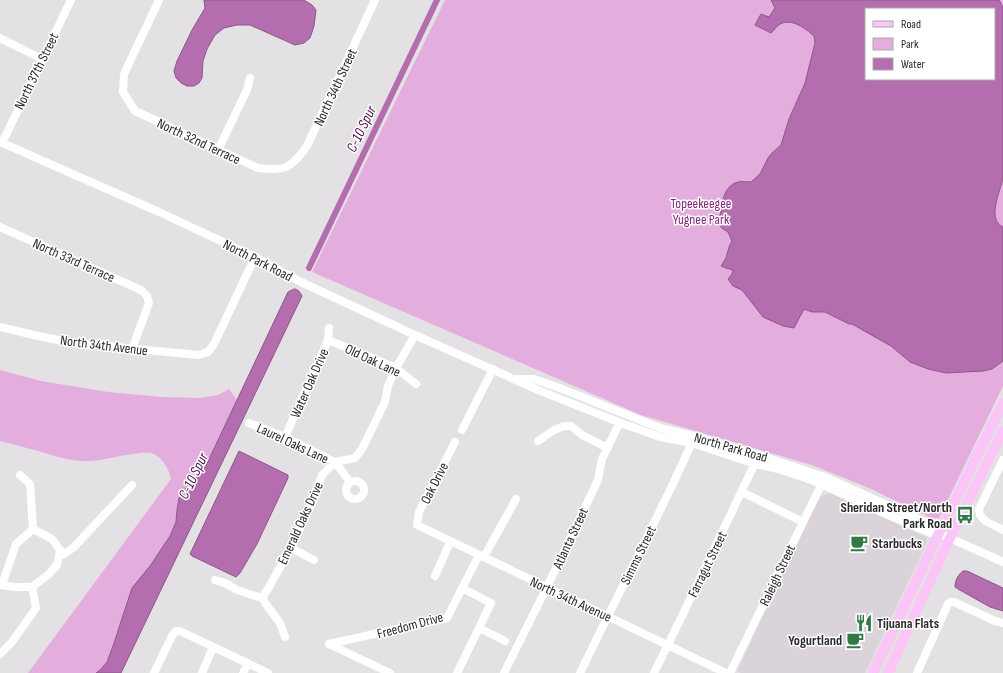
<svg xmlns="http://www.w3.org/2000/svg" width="1003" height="673" font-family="'Sofia Sans Condensed',sans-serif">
  <rect width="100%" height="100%" fill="#e4e1e4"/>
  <path fill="#dbd3da" d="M831,493l95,44 1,5 -62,131h-124l-4,-2 82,-174z"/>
  <path fill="#e3aedd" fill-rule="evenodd" d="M445,0h558v386l-64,132h-8l-62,-30 -57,-23 -171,-50 -329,-143zM866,9h128v70h-128z
    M0,370l41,11 67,11 54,5 37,1 19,-3 11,-6 8,11 -34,72 -12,9 -14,29 -1,12 -6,14 -20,30 -18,22 -19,58 -6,16 -7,8 -4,3h-68l143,-194c-2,-10 -8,-20 -17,-25 -10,-5 -50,7 -64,7 -16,1 -33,-4 -48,-9 -14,-4 -28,-7 -42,-11z"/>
  <path fill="#b46dae" stroke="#8b5987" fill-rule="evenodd" d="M204,0h100l8,5 4,5 -2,16 -4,12 -6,5 -9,2 -45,-20h-13l-13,3 -9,7 -8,14 -4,12 -1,17 -3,5 -5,3h-7l-6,-3 -5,-5 -2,-7 3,-10 15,-31 13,-22z
    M771,0h228l4,7v172c-3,11 -13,35 -5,44 1,2 3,3 5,4v134l-11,8 -9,2 -37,2 -18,-4 -18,-7 -19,-16 -39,-22h-3l-24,-12h-13l-8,-3 -10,19 -11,-2 -20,-9 -21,-27 -9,-4 -5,-7 4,-5 1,-4 -7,-2 -5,-2 5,-8 3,-11 3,-6 -4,-9 -5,-3 -4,-4c2,-14 2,-39 19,-43 4,-1 9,0 13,0l9,-8 8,-16 4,-5 9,-8 8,-26 16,-36 10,-40 -1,-7c-9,-8 -22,-18 -34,-12 -3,2 -6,6 -9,9l-16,-8 6,-11 8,3 6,-9zM866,9h128v70h-128z
    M294,289c4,0 6,3 8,7l-83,173 -98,204h-25l4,-3 7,-8 6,-16 19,-58 18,-22 20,-30 6,-14 1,-12 2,-12 12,-17 12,-9 85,-180z
    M239,451l49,24v3l-31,66 -17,29 -4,4 -44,-21 -2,-2z
    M963,571h4l36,17v23l-13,-4 -32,-18 -3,-2c0,-7 3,-12 8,-16z"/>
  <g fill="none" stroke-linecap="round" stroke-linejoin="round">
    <path stroke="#b46dae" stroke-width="6" d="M309,268l128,-268"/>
    <path stroke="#fff" stroke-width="8" d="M159,0l-35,74 -1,18 12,19 123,57c7,1 22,2 28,-1 9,-4 15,-13 21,-21l68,-146
      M0,38l42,21
      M0,142l159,70 96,45 46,25 114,53 123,55 83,33 39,14 32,6 63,21 23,5 28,9 15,6 67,31 43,18h8
      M2,143l69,-143
      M218,150l29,-60 3,-12
      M0,227l141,63 6,6 2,7 -17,46
      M0,327l38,9 35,7 126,12 9,-3 6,-8 41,-87
      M328,340l68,28 20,16
      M518,379h16l23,8 103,41 34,8 65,19 66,22 109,49 5,7 64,29
      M249,423l36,14 50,25 15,20
      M462,430l31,-61
      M285,437l43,-97 1,-12
      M538,441l16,-11 10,-4h7l11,9 26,13
      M455,442l-36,70 -2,13 309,148
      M1003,460l-24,49 1,6 5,6 18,9
      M20,475l10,9 3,45
      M346 490a9 9 0 1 1 18 0a9 9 0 1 1-18 0Z
      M742,492l61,30
      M291,548l23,12
      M59,556l5,-2 10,-7 58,-62
      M484,557l32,-58
      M435,576l15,-34
      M215,580l10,3 12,7 25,8 6,9 12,16 5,14
      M0,585l15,2h17l16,-12 9,-10 2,-9 1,-6 -8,-11 -19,-10
      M2,585l14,-41 17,-15
      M462,588l29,15 -12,25 26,13
      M262,598l7,-11 22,-39 21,-46 10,-27 13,-13 20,-4 7,-9 23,-47 3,-16 8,-18 19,-33
      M329,644l118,-26 32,-63
      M329,644l61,29
      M0,654l12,-12 24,-34 -4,-21
      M154,673l18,-37 4,-5h4l88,42
      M202,673l11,-26
      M243,673l5,-10
      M457,673l22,-45
      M504,673l43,-86 51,-107 4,-21 15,-31 4,-5
      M580,673l92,-187 21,-46
      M654,673l29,-59 74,-155
      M730,673l94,-194
      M917,673l31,-69 2,-2h4l41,19 8,2"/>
    <path stroke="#fbc5f7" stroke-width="10" d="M873,673l66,-140 64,-130
      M888,673l62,-135 53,-107"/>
  </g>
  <defs>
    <g id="bus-bare" transform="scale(1.38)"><path d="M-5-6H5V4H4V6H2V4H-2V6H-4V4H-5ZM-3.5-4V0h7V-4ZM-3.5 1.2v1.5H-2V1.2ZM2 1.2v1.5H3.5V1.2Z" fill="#327946" stroke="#fff" stroke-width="2.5" paint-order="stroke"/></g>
    <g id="cafe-bare" transform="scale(1.38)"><path d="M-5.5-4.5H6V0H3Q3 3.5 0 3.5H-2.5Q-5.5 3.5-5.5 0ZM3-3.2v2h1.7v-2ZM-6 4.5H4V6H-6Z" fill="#327946" stroke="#fff" stroke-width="2.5" paint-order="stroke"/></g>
    <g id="restaurant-bare" transform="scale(1.38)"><path d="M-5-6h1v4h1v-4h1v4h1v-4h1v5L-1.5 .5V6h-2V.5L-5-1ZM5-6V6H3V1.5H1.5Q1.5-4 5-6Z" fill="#327946" stroke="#fff" stroke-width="2.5" paint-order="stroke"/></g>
  </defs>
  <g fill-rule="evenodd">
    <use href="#bus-bare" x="965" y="515"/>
    <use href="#cafe-bare" x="859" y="543"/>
    <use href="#restaurant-bare" x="864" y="623"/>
    <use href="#cafe-bare" x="855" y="640"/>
  </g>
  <g text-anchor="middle" stroke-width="3" stroke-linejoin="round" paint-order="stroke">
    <g font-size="14" fill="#2b2a2b" stroke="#fff">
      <text transform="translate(36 71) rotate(-64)" y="5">North 37th Street</text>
      <text transform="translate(335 87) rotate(-65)" y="5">North 34th Street</text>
      <text transform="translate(199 141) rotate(25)" y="5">North 32nd Terrace</text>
      <text transform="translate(74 260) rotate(24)" y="5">North 33rd Terrace</text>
      <text transform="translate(258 260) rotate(27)" y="5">North Park Road</text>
      <text transform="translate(104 345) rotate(7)" y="5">North 34th Avenue</text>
      <text transform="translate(373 360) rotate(25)" y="5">Old Oak Lane</text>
      <text transform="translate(309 383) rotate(-66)" y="5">Water Oak Drive</text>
      <text transform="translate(293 443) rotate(25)" y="5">Laurel Oaks Lane</text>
      <text transform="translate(731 447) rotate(16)" y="5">North Park Road</text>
      <text transform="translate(434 483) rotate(-63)" y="5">Oak Drive</text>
      <text transform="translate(300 523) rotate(-65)" y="5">Emerald Oaks Drive</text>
      <text transform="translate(570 538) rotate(-65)" y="5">Atlanta Street</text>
      <text transform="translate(638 555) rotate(-64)" y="5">Simms Street</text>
      <text transform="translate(707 564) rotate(-64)" y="5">Farragut Street</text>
      <text transform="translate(777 575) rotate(-65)" y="5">Raleigh Street</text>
      <text transform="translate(571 599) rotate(25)" y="5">North 34th Avenue</text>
      <text transform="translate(410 625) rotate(-15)" y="5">Freedom Drive</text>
    </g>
    <g font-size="14" fill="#812b7c" stroke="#fff">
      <text x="701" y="208">Topeekeegee<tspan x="701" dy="16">Yugnee Park</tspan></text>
    </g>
    <g font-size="14" font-weight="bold" fill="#2b2a2b" stroke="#fff" text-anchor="end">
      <text x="952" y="512">Sheridan Street/North<tspan x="952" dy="16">Park Road</tspan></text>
      <text x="872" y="548" text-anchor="start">Starbucks</text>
      <text x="877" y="628" text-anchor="start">Tijuana Flats</text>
      <text x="842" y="645">Yogurtland</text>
    </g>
    <g font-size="15" font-style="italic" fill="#510f4e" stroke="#fff">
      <text transform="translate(361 129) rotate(-64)" y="5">C-10 Spur</text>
      <text transform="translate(193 476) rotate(-64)" y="5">C-10 Spur</text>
    </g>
  </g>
  <rect x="865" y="8" width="130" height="72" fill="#ffffff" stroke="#aaaaaa"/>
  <rect x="873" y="21" width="20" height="6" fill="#fbc5f7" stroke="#aaaaaa"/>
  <text x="901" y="28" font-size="12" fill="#2b2a2b">Road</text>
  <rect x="873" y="38" width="20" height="12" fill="#e3aedd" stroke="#aaaaaa"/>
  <text x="901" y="48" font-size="12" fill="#2b2a2b">Park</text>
  <rect x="873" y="58" width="20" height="12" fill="#b46dae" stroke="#aaaaaa"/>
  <text x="901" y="68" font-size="12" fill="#2b2a2b">Water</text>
</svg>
